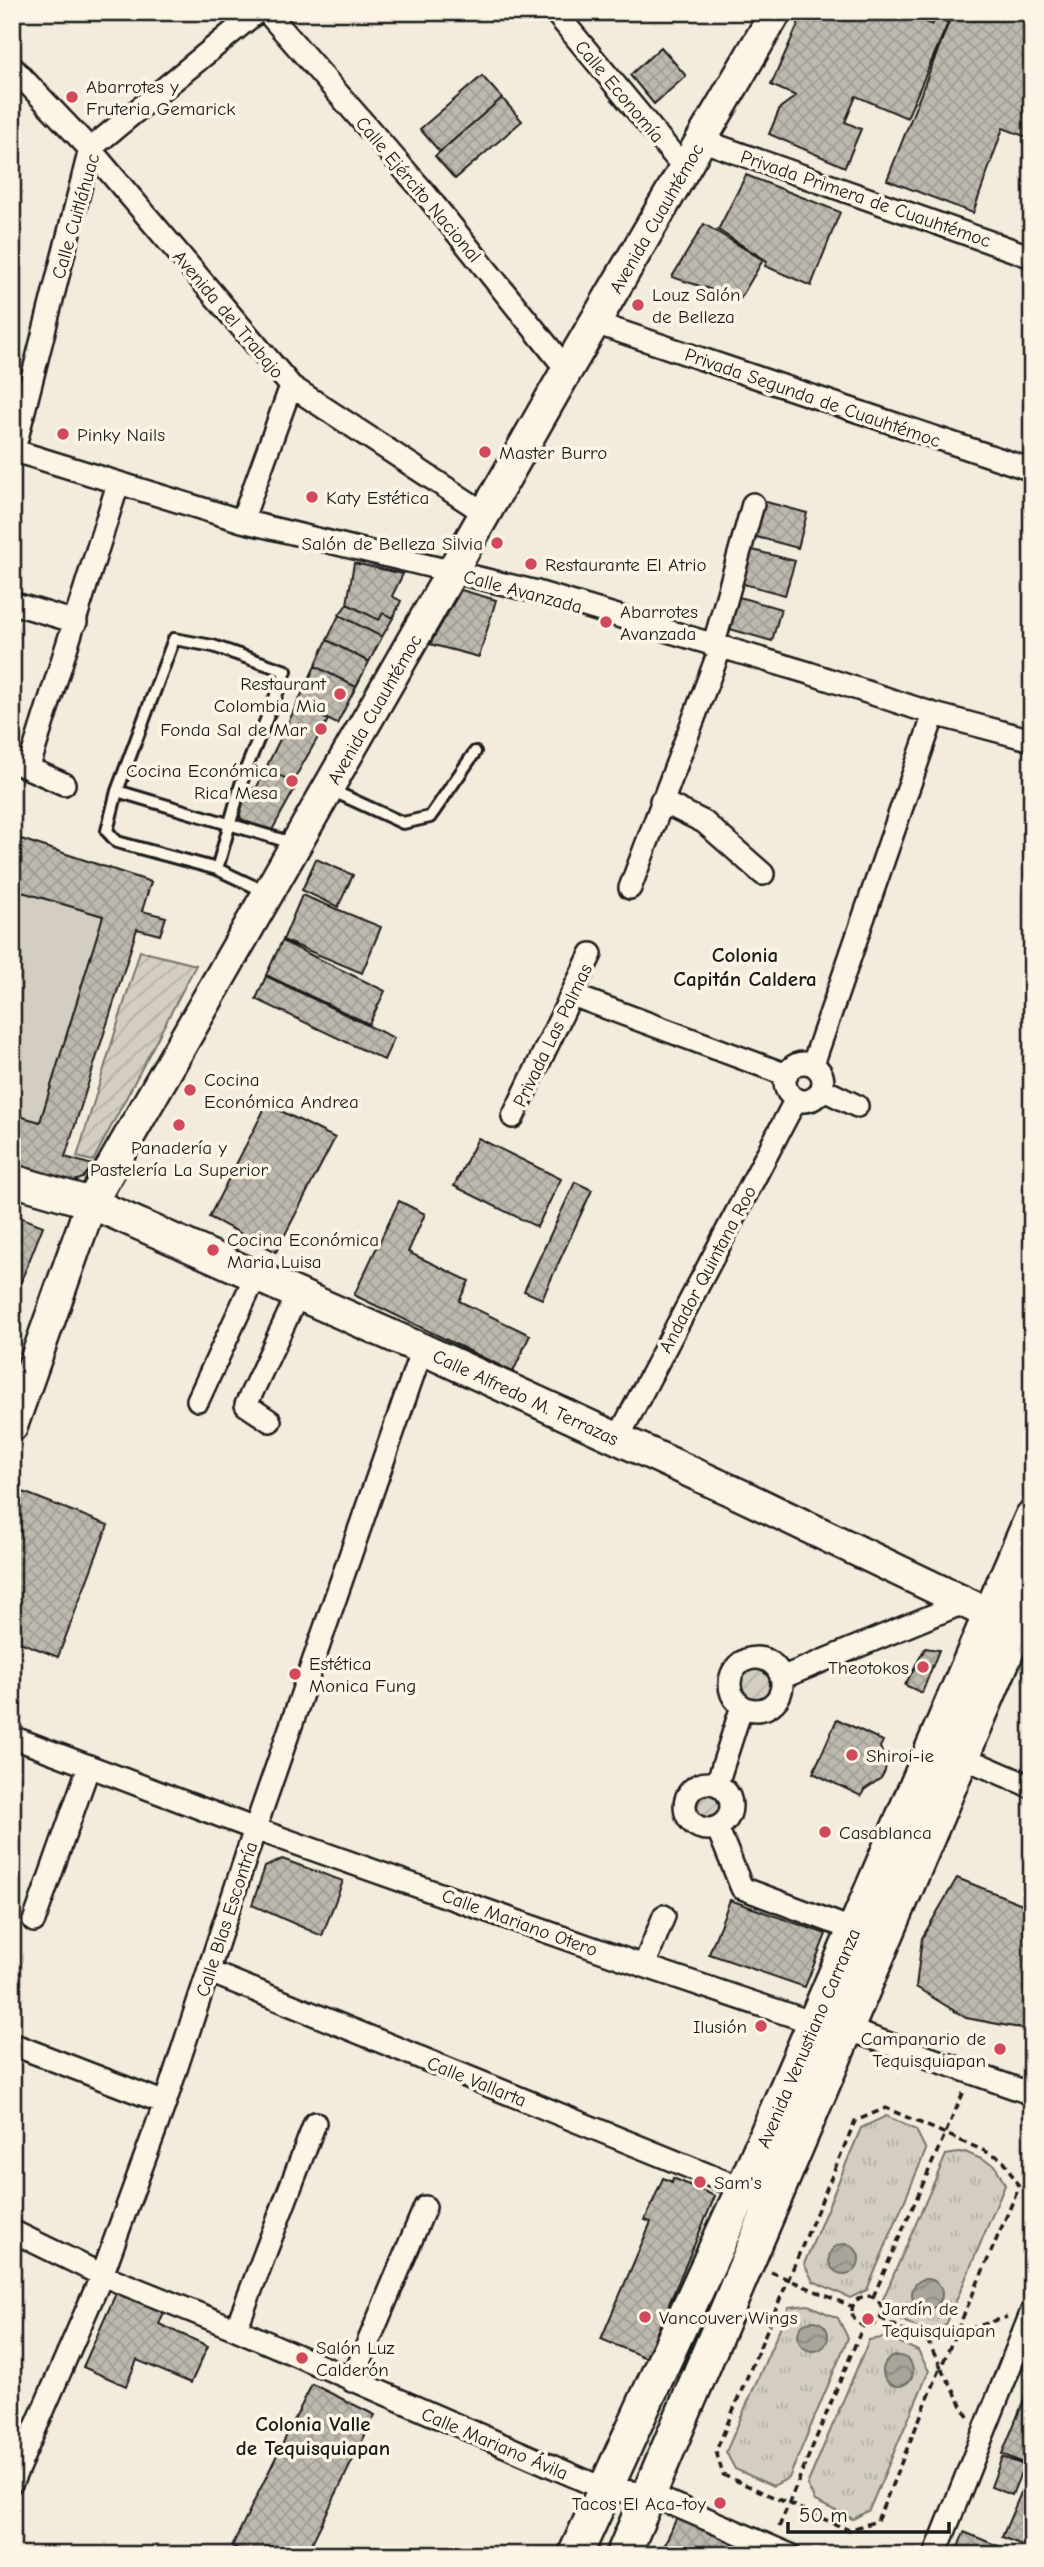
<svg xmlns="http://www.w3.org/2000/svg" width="1044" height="2567" font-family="'Comic Neue',sans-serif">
  <defs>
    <pattern id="park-tufts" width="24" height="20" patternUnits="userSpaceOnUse" patternTransform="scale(1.75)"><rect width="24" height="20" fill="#d3cec1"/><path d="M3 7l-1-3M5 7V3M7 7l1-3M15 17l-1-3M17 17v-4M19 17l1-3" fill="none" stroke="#b5b0a5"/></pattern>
    <pattern id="garden-furrows" width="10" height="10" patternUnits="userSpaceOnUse" patternTransform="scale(1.75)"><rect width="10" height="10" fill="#d3cec1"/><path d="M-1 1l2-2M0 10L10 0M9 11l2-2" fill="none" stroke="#b5b0a5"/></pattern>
    <pattern id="water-waves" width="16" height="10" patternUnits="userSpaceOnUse" patternTransform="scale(1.75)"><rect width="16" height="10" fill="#aaa59b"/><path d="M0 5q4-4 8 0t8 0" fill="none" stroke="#8a867e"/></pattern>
    <pattern id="building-cross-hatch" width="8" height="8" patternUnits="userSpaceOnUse" patternTransform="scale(1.75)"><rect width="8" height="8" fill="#beb9ae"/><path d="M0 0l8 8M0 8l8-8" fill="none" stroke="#a39e95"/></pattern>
  </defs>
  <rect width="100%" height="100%" fill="#f3ecdd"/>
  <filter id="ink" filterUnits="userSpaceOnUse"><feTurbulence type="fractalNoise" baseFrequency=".0143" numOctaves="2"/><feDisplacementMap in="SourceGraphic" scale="14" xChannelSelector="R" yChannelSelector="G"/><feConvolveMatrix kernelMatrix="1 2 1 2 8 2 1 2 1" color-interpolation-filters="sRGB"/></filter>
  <g filter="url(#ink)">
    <path fill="url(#park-tufts)" stroke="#78756e" stroke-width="2" d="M886,2116l30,14 10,20 -59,140 -17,8 -37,-17 -9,-17 57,-136z
      M965,2152l30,13 10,20 -59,140 -16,8 -38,-17 -9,-17 63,-144z
      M808,2305l30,13 10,20 -59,140 -16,8 -38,-17 -9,-17 63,-145z
      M888,2337l30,14 11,20 -60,139 -16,9 -38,-18 -8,-16 62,-145z"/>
    <path fill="url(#garden-furrows)" stroke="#78756e" stroke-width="2" d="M140,951l56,14 -103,196 -16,-4z
      M734 1685a20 20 0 1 1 40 0a20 20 0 1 1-40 0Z
      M689 1805a19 19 0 1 1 38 0a19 19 0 1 1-38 0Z"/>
    <path fill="#d3cec1" stroke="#78756e" stroke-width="2" d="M12,889l91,27 -63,206 -28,-8z"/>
    <path fill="url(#water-waves)" stroke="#716e68" stroke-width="2" d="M829 2259a15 15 0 1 1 30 0a15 15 0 1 1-30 0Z
      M912 2294a15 15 0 1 1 30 0a15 15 0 1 1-30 0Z
      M798 2336a15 15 0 1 1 30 0a15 15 0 1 1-30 0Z
      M883 2371a15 15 0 1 1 30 0a15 15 0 1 1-30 0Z"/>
    <path fill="url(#building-cross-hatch)" stroke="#1c1c1c" stroke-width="2" d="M821,12h81l30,13 4,-7 12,5 -41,95 -51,-22 -11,26 16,7 -16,38 -76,-33 11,-26 16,-12 -25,-11 31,-70 15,7z
      M953,12h63l16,7v120l-29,-11 -30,85 -86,-33z
      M661,47l25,29 -32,28 -24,-29z
      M482,76l20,22 -62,54 -20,-23z
      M502,98l20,23 -67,58 -20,-23z
      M746,175l94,37 -29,74 -46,-20 2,-5 -49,-31z
      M704,224l59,36 -23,39 -68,-22z
      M759,500l48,13 -9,35 -49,-13z
      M745,548l50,13 -10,34 -49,-13z
      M354,563l49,11 -11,22 9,5 -8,17 -10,-5 -4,7 -32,-16z
      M461,590l35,10 -17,57 -49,-13z
      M732,595l49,14 -9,32 -49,-14z
      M347,604l32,16 4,-7 10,5 -11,19 -43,-22z
      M339,615l43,22 -13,25 -42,-22z
      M327,640l42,22 -13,25 -41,-21z
      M315,666l41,21 -19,37 -40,-20z
      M297,704l31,16 -35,61 -28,-11z
      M265,770l33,13 -27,49 -30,-13 -3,-11 10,-18 9,-3z
      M12,836l139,46 -9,29 24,6 -6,18 -23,-6 -72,228 28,8 -10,13 -14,5 -57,-17v-52l28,8 63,-206 -91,-27z
      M316,859l37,16 -15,32 -36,-17z
      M302,895l79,32 -19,46 -79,-33z
      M282,941l103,50 -16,33 -103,-49z
      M266,976l128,62 -10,22 -128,-61z
      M267,1104l68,34 -59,114 -67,-35z
      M478,1138l83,41 -24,48 -83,-41z
      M575,1182l17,8 -50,109 -18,-8z
      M399,1201l26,13 -17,38 61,29 -10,20 71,34 -17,37 -159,-77z
      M12,1214l31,12 -25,63 -6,-3z
      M18,1490l90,35 -50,132 -46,-18v-135z
      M925,1648l14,2 -17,43 -17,-8z
      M837,1719l46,22 -3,6 6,16 -1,8 -4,7 -17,12 -3,6 -48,-23z
      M282,1859l61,22 -21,55 -70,-31 13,-38z
      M957,1878l75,30v104l-7,17 -59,-11 -50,-31 6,-49z
      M730,1900l96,34 -21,53 -96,-33z
      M663,2178l9,4 1,-4 42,18 -69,162 -45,-19 50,-117 -6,-2z
      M117,2291l47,21 -5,12 49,22 -17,37 -54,-23 -11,26 -43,-19z
      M1032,2380v87l-30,-13z
      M312,2384l63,31 -69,140h-57l-17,-9z
      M1002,2457l22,8 -12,30 -21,-8z
      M1029,2474l3,1v74l-30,-12z
      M677,2517l79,34 -2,4h-94z
      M964,2532l56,23h-65z"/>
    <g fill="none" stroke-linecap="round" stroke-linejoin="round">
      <g stroke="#1c1c1c" stroke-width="16">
        <path id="lane" d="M331,790l72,33 27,-6 45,-65
          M117,791l179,53
          M217,869l27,-95 42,-103 -73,-25 -39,-7 -57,152 -10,40 10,11 100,27 49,23"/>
      </g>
      <g stroke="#1c1c1c" stroke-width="26">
        <path id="street" d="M267,12l157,180 143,178
          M555,12l130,157
          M12,67l78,82 201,237 195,128
          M701,140l331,117
          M595,323l437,147
          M12,450l230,71 295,71 272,81 125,41 98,26
          M14,450l76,-301 167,-137
          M242,521l49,-135
          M12,603l64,19
          M713,647l40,-143
          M12,761l52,23
          M29,766l89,-282
          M661,801l43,21 59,52
          M630,888l90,-239
          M572,995l215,80
          M785 1082a19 19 0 1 1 38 0a19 19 0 1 1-38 0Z
          M813,1064l121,-350
          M822,1089l35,17
          M513,1117l78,-163
          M198,1400l58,-125
          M270,1421l-24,-16 52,-111
          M617,1440l179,-341
          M730 1684a26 26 0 1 1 52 0a26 26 0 1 1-52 0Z
          M781,1678l182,-75
          M12,1737l243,92 389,137 170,57 30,5 188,66
          M960,1756l72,31
          M685 1806a23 23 0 1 1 46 0a23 23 0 1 1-46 0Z
          M717,1784l25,-78
          M717,1827l25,61 112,42
          M34,1921l55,-155
          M644,1966l20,-50
          M210,1972l533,217
          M12,2044l153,59
          M12,2231l90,44 134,54 368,160 45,5 141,61
          M236,2329l79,-206
          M352,2381l73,-174
          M12,2482l90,-207 63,-172 90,-274 167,-480
          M935,2555l97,-244"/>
      </g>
      <g stroke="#1c1c1c" stroke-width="35">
        <path id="secondary" d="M12,1180l79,23 331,146 321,147 269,129
          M12,1426l79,-223 476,-833 209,-358"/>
      </g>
      <g stroke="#1c1c1c" stroke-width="38">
        <path id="primary" d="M575,2555l168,-366 289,-672
          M623,2555l409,-963"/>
      </g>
      <path stroke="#1c1c1c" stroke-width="3.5" stroke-dasharray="7 5" stroke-linecap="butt" d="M771,2272l82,35
        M852 2311a15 15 0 1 1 30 0a15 15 0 1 1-30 0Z
        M873,2297l91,-206
        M880,2318l48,24 28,-9 -15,34 -13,-25
        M968,2417l-27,-50 -64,154 -28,9 -126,-55 -7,-24 139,-330 31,-13 117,51 16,28 -63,146 51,-16
        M779,2527l84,-201"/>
      <use href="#lane" stroke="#fcf5e5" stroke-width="10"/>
      <use href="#street" stroke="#fcf5e5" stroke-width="21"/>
      <use href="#secondary" stroke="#fcf5e5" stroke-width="30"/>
      <use href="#primary" stroke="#fcf5e5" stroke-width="33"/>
    </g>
  </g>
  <g fill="#d1495b" stroke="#fcf5e5" stroke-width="2.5">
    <circle cx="72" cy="97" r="7"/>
    <circle cx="638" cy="305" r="7"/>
    <circle cx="63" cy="434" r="7"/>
    <circle cx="485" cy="452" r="7"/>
    <circle cx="312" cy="497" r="7"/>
    <circle cx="497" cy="543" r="7"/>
    <circle cx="531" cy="564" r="7"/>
    <circle cx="606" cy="622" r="7"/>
    <circle cx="340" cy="694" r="7"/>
    <circle cx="321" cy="729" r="7"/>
    <circle cx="292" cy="781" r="7"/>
    <circle cx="190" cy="1090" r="7"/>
    <circle cx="179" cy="1125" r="7"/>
    <circle cx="213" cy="1250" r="7"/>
    <circle cx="923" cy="1667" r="7"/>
    <circle cx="295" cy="1674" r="7"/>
    <circle cx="852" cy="1755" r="7"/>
    <circle cx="825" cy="1832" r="7"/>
    <circle cx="761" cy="2026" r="7"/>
    <circle cx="1000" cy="2049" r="7"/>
    <circle cx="700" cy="2182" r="7"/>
    <circle cx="645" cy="2317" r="7"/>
    <circle cx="868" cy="2319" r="7"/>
    <circle cx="302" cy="2358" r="7"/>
    <circle cx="720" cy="2503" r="7"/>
  </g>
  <g text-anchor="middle" stroke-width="7" stroke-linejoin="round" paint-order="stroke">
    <g font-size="19" fill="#1c1c1c" stroke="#fcf5e5" text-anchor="start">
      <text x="86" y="93">Abarrotes y<tspan x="86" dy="22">Fruteria Gemarick</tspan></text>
      <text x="652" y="301">Louz Salón<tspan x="652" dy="22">de Belleza</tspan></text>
      <text x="77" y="441">Pinky Nails</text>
      <text x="499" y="459">Master Burro</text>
      <text x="326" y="504">Katy Estética</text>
      <text x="483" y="550" text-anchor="end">Salón de Belleza Silvia</text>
      <text x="545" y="571">Restaurante El Atrio</text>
      <text x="620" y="618">Abarrotes<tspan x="620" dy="22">Avanzada</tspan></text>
      <text x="326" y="690" text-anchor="end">Restaurant<tspan x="326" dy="22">Colombia Mia</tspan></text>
      <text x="307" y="736" text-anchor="end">Fonda Sal de Mar</text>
      <text x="278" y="777" text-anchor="end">Cocina Económica<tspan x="278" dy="22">Rica Mesa</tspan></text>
      <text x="204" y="1086">Cocina<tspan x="204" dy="22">Económica Andrea</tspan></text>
      <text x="179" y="1154" text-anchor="middle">Panadería y<tspan x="179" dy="22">Pastelería La Superior</tspan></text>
      <text x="227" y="1246">Cocina Económica<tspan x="227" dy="22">Maria Luisa</tspan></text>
      <text x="309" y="1670">Estética<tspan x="309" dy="22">Monica Fung</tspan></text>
      <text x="909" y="1674" text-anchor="end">Theotokos</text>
      <text x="866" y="1762">Shiroi-ie</text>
      <text x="839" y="1839">Casablanca</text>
      <text x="747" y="2033" text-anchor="end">Ilusión</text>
      <text x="986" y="2045" text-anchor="end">Campanario de<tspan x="986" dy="22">Tequisquiapan</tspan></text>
      <text x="714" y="2189">Sam's</text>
      <text x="882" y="2315">Jardín de<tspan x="882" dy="22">Tequisquiapan</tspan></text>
      <text x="659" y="2324">Vancouver Wings</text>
      <text x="316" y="2354">Salón Luz<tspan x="316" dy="22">Calderón</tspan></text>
      <text x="706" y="2510" text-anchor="end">Tacos El Aca-toy</text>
    </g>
    <g font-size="19" fill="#1c1c1c" stroke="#fcf5e5">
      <text transform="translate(620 91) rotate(50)" y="7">Calle Economía</text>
      <text transform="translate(419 189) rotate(50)" y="7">Calle Ejército Nacional</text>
      <text transform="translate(866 198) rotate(19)" y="7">Privada Primera de Cuauhtémoc</text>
      <text transform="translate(75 216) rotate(-74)" y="7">Calle Cuitláhuac</text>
      <text transform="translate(656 218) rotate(-60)" y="7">Avenida Cuauhtémoc</text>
      <text transform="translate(229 314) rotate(50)" y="7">Avenida del Trabajo</text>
      <text transform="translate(813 397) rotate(19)" y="7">Privada Segunda de Cuauhtémoc</text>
      <text transform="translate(523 591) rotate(15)" y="7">Calle Avanzada</text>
      <text transform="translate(374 709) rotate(-60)" y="7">Avenida Cuauhtémoc</text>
      <text transform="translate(552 1035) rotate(-64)" y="7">Privada Las Palmas</text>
      <text transform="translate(707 1269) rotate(-62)" y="7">Andador Quintana Roo</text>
      <text transform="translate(526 1397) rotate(25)" y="7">Calle Alfredo M. Terrazas</text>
      <text transform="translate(226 1919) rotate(-72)" y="7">Calle Blas Escontría</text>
      <text transform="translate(520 1922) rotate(20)" y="7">Calle Mariano Otero</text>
      <text transform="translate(808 2038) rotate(-67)" y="7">Avenida Venustiano Carranza</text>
      <text transform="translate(477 2081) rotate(22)" y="7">Calle Vallarta</text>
      <text transform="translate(495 2443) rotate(23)" y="7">Calle Mariano Ávila</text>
    </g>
    <g font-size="21" font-weight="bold" fill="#1c1c1c" stroke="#fcf5e5">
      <text x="745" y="962">Colonia<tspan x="745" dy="24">Capitán Caldera</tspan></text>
      <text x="313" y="2431">Colonia Valle<tspan x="313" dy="24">de Tequisquiapan</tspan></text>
    </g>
  </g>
  <rect width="1044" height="2567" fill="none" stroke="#fcf5e5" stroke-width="42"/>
  <rect x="21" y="21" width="1002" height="2525" fill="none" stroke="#1c1c1c" stroke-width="2.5" filter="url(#ink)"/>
  <path d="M788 2522v10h161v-10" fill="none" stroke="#1c1c1c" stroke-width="3.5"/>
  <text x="799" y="2522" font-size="21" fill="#1c1c1c" stroke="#fcf5e5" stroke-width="5" paint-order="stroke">50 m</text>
</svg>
